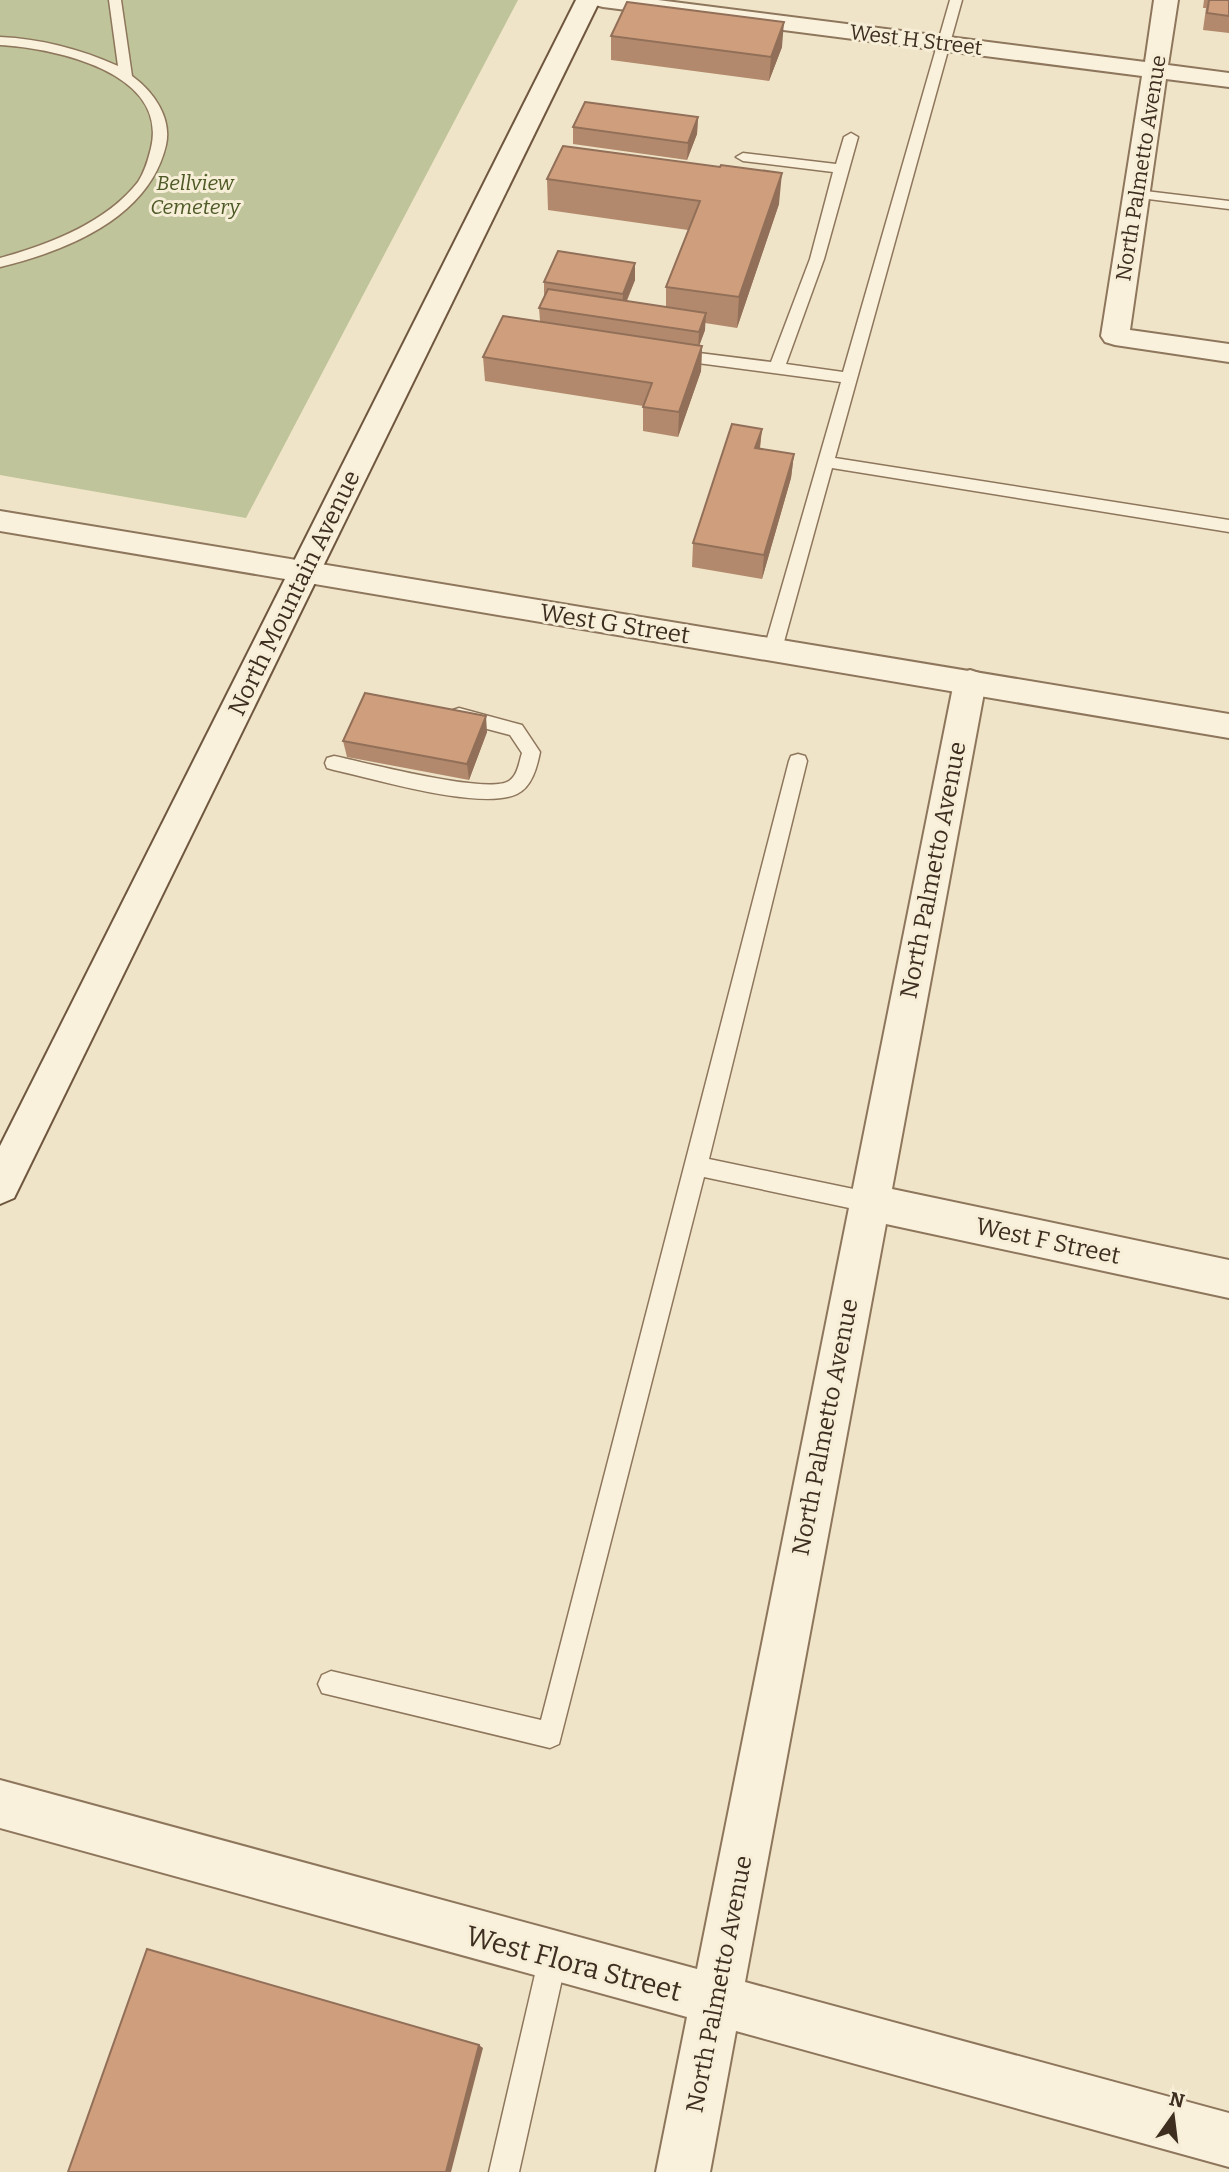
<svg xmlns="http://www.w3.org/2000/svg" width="1229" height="2172" font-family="Bitter,serif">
  <rect width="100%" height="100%" fill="#f0e4c8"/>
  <path fill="#bfc49a" d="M0,0h518l-272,518 -246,-43z"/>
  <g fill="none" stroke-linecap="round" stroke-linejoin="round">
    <g stroke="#8d765c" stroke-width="3">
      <path id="service" d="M109,0h12l11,76c22,16 40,42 34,69 -17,73 -100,106 -166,122v-9c48,-13 106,-35 138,-76 7,-11 10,-22 13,-34 18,-76 -97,-100 -151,-103v-8c42,2 80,12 118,29z
        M950,0h12l-127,458 394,62v12l-397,-64 -50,181 -3,4h-12l-3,-4 77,-267 -166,-22 -8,-5 8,-5 96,12 39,-103 23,-87 -90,-11 -7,-4 7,-4 93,11 8,-27 7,-4 7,4 -34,122 -38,105 57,8z
        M1137,190l92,11v8l-97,-12v-6z
        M459,708l63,17 18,27c-3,15 -8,35 -23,42 -36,17 -142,-15 -183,-24l-7,-2 -2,-5 2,-5 7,-2c30,6 153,39 175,25 9,-6 10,-19 13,-28l-12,-18 -57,-15 -3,-5 3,-5z
        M798,754l7,2 2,5 -98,398 159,33 8,3 3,7 -3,7 -8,3 -164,-35 -145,567 -9,4 -228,-55 -4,-9 4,-9 9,-4 210,49 248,-959 2,-5z
        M553,1943l10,4 4,10 -48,215h-30l50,-215 4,-10z"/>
    </g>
    <g stroke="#8d765c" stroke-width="4">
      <path id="minor" d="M591,0h67l487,62 9,-62h24l-10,65 61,8v14l-63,-8 -36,251 99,14v18l-114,-17 -10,-3 -4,-6 41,-260 -539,-69 -8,-2z
        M970,670l12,4 4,8 -94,507 337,71v38l-343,-74 -141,758 484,131v54l-493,-136 -26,141h-54l31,-155 -687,-189v-48l697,189 257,-1287 4,-8z"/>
    </g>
    <g stroke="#8d765c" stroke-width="4">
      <path id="tertiary" d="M0,511l1229,203v24l-1229,-207z"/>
    </g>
    <g stroke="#6f573f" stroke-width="4">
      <path id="secondary" d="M576,0h24l-586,1198 -14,6v-58z"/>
    </g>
    <use href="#service" fill="#faf1dc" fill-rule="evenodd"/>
    <use href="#minor" fill="#faf1dc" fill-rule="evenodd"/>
    <use href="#tertiary" fill="#faf1dc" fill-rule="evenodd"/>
    <use href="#secondary" fill="#faf1dc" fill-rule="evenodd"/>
  </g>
  <path fill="#b2896c" d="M1204,0h25v33l-26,-3 3,-22h-3z
    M611,36l171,11 -13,34 -158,-21z
    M698,117l-1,17 -10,26 -114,-16v-17z
    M547,179l232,25 -42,124 -32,-5v7l-6,16h3l-1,25 -23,66 -35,-6v-25l-158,-25 -2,-24 57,-36 -1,-13 5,-11v-15l91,-19v17l-8,21 39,6v-20l22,-57 -140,-20z
    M762,429l-2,20 34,5 -3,24 -29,101 -70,-12 1,-24z
    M487,732l-18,48 -122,-23 -4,-16z"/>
  <path fill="#916f58" d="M784,22l-2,25 -13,34 2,-24z
    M698,117l-1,17 -10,26 1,-17z
    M782,173l-3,31 -42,124 2,-31z
    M635,263v17l-13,31 1,-17z
    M706,313l-1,17 -7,19 1,-17z
    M702,346l-1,25 -23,66 1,-25z
    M762,429l-3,24 -4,-5z
    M794,454l-3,24 -29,101 2,-24z
    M486,716l1,16 -18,48 -2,-16z
    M479,2045l4,3 -32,124h-5z"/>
  <path fill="#cf9f7d" stroke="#916f58" stroke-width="2" d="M1209,0h20v16l-22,-3z
    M627,2l157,20 -13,35 -160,-21z
    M585,102l113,15 -10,26 -115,-16z
    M563,146l157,21 1,-2 61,8 -43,124 -73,-10 34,-86 -153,-22z
    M558,251l77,12 -12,31 -79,-12z
    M548,289l158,24 -7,19 -160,-24z
    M503,316l199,30 -23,66 -36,-5 9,-24 -169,-26z
    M732,424l30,5 -7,19 39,6 -30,101 -71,-12z
    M365,693l121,23 -19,48 -124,-23z
    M147,1949l332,96 -33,127h-378z"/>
  <g text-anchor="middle" stroke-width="6" stroke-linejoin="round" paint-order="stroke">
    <g font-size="21" fill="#3d2e20" stroke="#f7eed8">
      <text transform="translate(916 40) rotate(7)" y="7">West H Street</text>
      <text transform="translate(1141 168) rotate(-81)" y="7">North Palmetto Avenue</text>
    </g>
    <g font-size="21" font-style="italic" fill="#4d5a26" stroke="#f7eed8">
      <text x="195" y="190">Bellview<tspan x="195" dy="24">Cemetery</tspan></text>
    </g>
    <g font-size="24" fill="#3d2e20" stroke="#f7eed8">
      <text transform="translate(294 593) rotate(-64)" y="8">North Mountain Avenue</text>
      <text transform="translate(615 624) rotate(9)" y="8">West G Street</text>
      <text transform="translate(933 870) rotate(-79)" y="8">North Palmetto Avenue</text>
      <text transform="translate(1048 1241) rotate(12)" y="8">West F Street</text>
      <text transform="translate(825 1427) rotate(-79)" y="8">North Palmetto Avenue</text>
      <text transform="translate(719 1984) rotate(-79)" y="8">North Palmetto Avenue</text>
    </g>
    <g font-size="28" fill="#3d2e20" stroke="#f7eed8">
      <text transform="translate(574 1963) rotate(15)" y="10">West Flora Street</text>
    </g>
  </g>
  <g transform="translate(1173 2116) rotate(14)" stroke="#f7eed8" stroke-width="5" paint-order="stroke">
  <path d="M0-5L12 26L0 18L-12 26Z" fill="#3d2e20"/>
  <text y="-10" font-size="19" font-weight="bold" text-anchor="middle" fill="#3d2e20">N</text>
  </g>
</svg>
